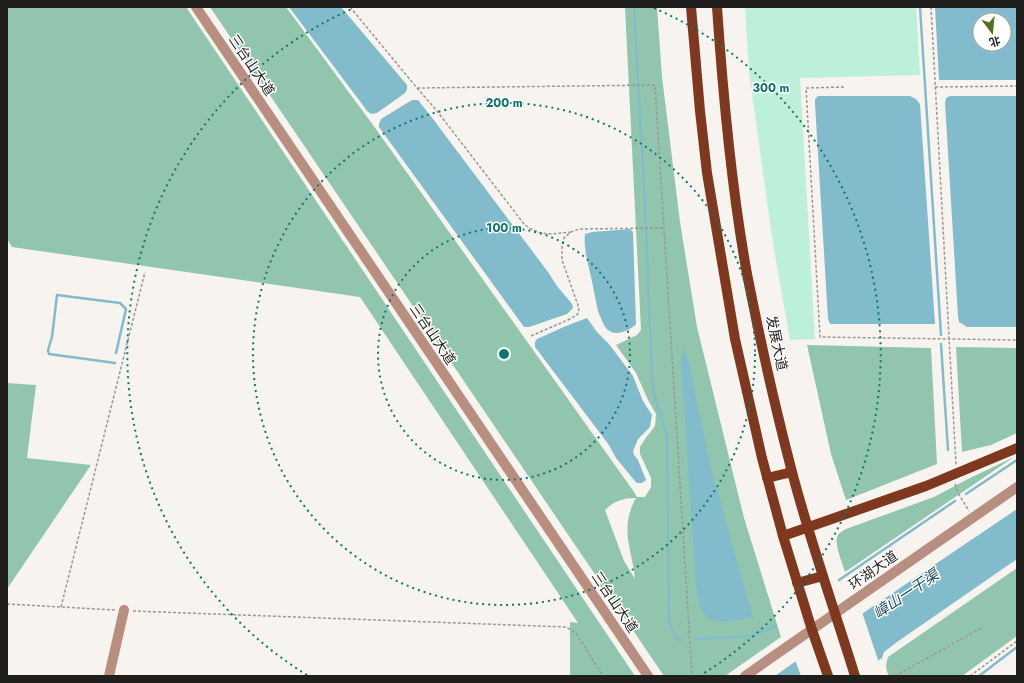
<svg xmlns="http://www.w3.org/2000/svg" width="1024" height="683" font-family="Jost,'Noto Sans SC',sans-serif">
  <rect width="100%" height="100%" fill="#f7f3ee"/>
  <path fill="#bdf0d8" d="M745,7h171l4,68 -120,3 15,261 -25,1 -17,-96 -24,-172z"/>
  <path fill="#92c5ae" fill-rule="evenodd" d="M7,7h179l449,669h-65v-54l8,1 -218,-326 -348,-50 -5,-8z
    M210,7h76l87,118 261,367 3,5h8l6,-10v-9l-11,-24v-7l5,-8 10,-13 1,-12 -8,-14 -12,-27 -20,-28 21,-10 4,-5 -16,-323h32l5,70 18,145 17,105 47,191 37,119 -56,39h-61zM636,498c-17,31 -4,50 -1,81l-11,-18 -19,-51c9,-9 18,-12 31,-12z
    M807,345l124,3 6,116 -91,36 -15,-46z
    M956,347l61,1v85l-26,12 -29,7z
    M7,383l29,2 -9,73 64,7 -84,124z
    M1014,457l-169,115c-2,-8 -12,-30 -7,-37 2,-3 5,-4 8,-6l88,-32 34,-18z
    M1017,568v68l-55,40h-73c-4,-7 -3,-12 -1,-19z"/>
  <path fill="#82bbcb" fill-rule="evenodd" d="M289,7h52l66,78v4l-2,4 -28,20 -5,1 -4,-2z
    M935,7h82v73h-78zM980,20h24v24h-24z
    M818,96h92l6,3 4,5 15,220h-105l-2,-5 -13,-215v-5z
    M950,96h67v231h-50l-8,-5 -1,-6 -13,-213 1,-5z
    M412,100h6l15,19 115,153 9,14 15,18 1,4 -6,6 -38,13h-5l-145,-200v-3l2,-5z
    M630,229l3,3 3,92c-6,7 -23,14 -30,4 -3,-4 -5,-10 -7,-14 -3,-9 -4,-19 -6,-28 -3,-16 -10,-36 -8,-52l7,-2z
    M587,318l10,14 12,12 24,32 10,25 9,14 -2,12 -12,12 -5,12 1,4 4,5 8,20 -4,3h-5l-3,-3 -18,-22 -7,-13 -74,-98v-5l2,-3 29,-13z
    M683,348l5,11 23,109 42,150c-37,4 -52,13 -57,-33l-15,-223z
    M1017,509v50l-120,83 -13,10 -2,6 -25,18h-82l94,-67z"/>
  <path fill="#f7f3ee" d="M862,612l17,51 -18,13h-60l-6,-16z"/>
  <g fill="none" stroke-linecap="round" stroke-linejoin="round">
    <path stroke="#82bbcb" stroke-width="2.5" d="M634,7l11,197 7,174 2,17 13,40 2,186 4,13 6,6h4
      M920,7l21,328
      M941,344l7,106
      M115,363l-66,-9 -1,-4 4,-13 5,-42 63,8 6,6 -10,44
      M966,494l51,-34
      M839,580l116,-79
      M696,639l55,-3 25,-10
      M979,676l38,-29"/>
    <path stroke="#9a9794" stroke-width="1.5" stroke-dasharray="3 2" stroke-linecap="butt" d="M350,7l67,81 238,-3 37,591
      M931,7l25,458
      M844,87l-38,1 14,249 197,3
      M935,87l82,-1
      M417,88l20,23 87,113c16,13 28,10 47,8
      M531,336l39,-17 8,-5 1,-6 -17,-48v-15l2,-7 7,-6 8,-3 85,-1
      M955,484l3,9 11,18
      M7,604l108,6
      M61,607l84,-335
      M133,611l433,16 10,6 27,43
      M895,676l88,-49
      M970,676l47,-35"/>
    <path stroke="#b88e80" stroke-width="10" d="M196,7l452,669
      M109,676l15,-66
      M745,676l272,-189"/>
    <path stroke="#7f3820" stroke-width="10" d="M691,7l9,104 7,62 28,166 27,119 21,78 29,94 16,46
      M717,7c6,89 14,179 30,267 13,66 28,133 45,198 18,69 42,136 63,204
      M767,478l25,-6
      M783,536l143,-50 91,-38
      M797,583l26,-7"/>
  </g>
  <g fill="none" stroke="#0f766e" stroke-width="2" stroke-dasharray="2 4">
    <circle cx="504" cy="354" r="126"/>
    <circle cx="504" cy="354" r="251"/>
    <path d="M307 675A377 377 0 0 1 354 8M654 8A377 377 0 0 1 701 675"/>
  </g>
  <g text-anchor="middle" stroke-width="3" stroke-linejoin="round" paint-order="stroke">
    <g font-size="14" fill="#211f1e" stroke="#fff">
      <text transform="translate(252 65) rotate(56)" y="5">三台山大道</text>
      <text transform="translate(433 334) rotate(56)" y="5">三台山大道</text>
      <text transform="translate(777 343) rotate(78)" y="5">发展大道</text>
      <text transform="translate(873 570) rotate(-35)" y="5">环湖大道</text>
      <text transform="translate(615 602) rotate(56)" y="5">三台山大道</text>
    </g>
    <g font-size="15" font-style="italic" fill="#1d4e5a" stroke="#fff">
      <text transform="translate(906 594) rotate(-34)" y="5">嶂山一干渠</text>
    </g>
  </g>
  <circle cx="504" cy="354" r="6" fill="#0f766e" stroke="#fff" stroke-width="2"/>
  <g font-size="12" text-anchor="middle" font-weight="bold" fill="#0f766e" stroke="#fff" stroke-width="3" stroke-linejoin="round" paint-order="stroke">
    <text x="771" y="92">300 m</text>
    <text x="504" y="107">200 m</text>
    <text x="504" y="232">100 m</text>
  </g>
  <rect width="1024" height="683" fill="none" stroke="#211f1e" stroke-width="16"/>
  <g transform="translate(992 32) rotate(164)"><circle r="19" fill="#ffffff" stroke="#a6a5a5"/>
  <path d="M0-3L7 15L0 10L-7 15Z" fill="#566e1f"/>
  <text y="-6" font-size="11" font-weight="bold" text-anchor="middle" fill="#211f1e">北</text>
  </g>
</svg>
